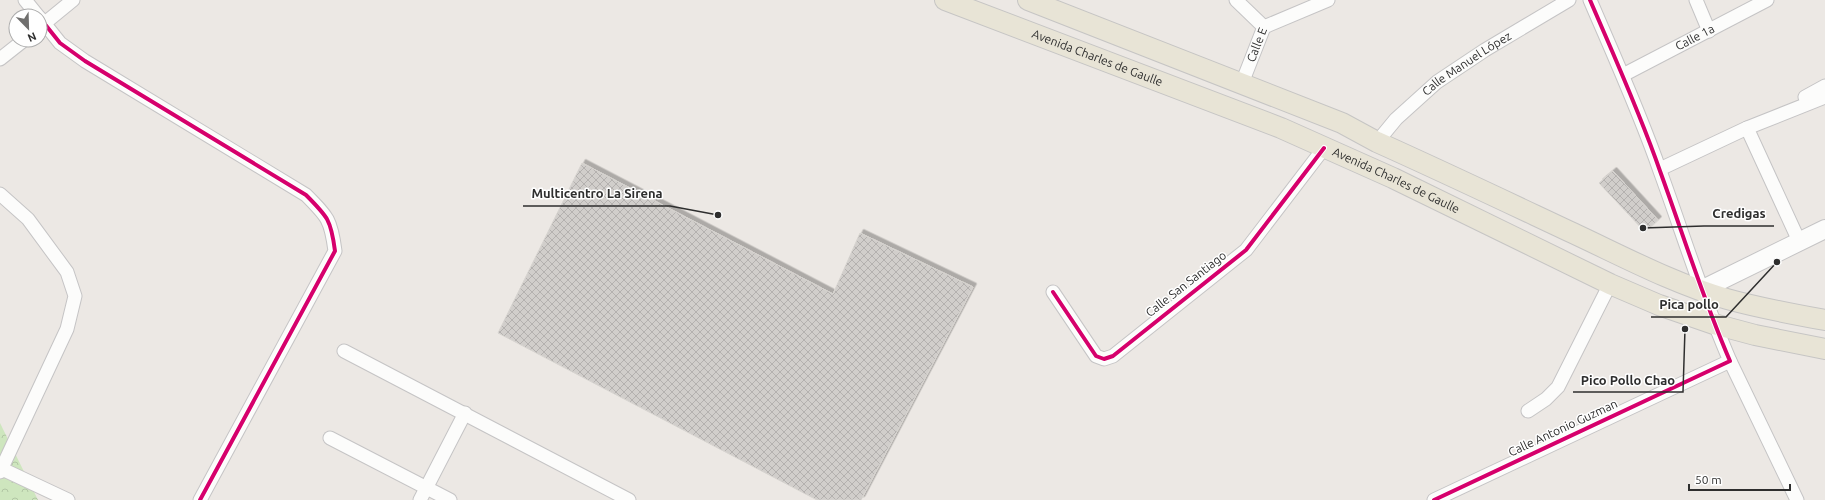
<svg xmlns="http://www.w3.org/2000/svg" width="1825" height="500" font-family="Ubuntu,sans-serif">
  <defs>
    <pattern id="forest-crowns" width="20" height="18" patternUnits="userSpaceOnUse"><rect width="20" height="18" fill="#cee6be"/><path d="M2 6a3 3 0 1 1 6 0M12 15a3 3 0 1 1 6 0" fill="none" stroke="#b1c6a4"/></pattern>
    <pattern id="building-cross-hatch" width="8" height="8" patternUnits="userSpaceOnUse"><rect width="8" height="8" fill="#d1cecb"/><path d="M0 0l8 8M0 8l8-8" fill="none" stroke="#b4b1af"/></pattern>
    <filter id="shadow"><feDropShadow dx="3.5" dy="-3.5" stdDeviation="0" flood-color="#0004"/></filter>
  </defs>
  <rect width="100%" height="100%" fill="#ece8e4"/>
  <path fill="url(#forest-crowns)" d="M0,423l38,77h-38z"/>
  <path fill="url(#building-cross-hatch)" stroke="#d7d4d0" filter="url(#shadow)" d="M582,163l251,131 27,-61 113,54 -112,213h-44l-319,-167z
    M1613,171l45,49 -13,12 -46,-49z"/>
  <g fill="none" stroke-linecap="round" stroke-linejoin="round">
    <g stroke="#c5c4c5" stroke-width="15">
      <g id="minor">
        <path d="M25,0l13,16"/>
        <path d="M1236,0l28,27"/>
        <path d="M1696,0l13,31"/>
        <path d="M40,18l20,25 25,18 221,134c22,22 25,25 29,56l-135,249"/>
        <path d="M40,27l33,-27"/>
        <path d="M0,59l24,-19"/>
        <path id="s1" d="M1623,75l144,-75"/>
        <path id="s2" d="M1242,83l22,-56 64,-27"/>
        <path d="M1805,97l20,-11"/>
        <path d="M1747,128l52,113"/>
        <path id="s3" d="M1377,142l19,-23 41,-37 48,-32 84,-50"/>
        <path d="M1660,169l87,-41 78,-31"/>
        <path d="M0,194l28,25 39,53 8,24 -8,33 -67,143"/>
        <path d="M1053,292l43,64 8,3 9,-3 133,-106 78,-102"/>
        <path d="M344,351l285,149"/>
        <path d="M1730,361l67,139"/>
        <path d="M1528,411l18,-12 12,-12 52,-103"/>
        <path d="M330,438l120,62"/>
        <path d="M2,469l66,31"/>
        <path d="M420,500l45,-87"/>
        <path d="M1434,500l296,-139c-27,-62 -47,-127 -70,-190 -20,-58 -46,-115 -70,-171"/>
      </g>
    </g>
    <g stroke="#c5c4c5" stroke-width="20">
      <path id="secondary" d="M1701,290l124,-61"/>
    </g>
    <g stroke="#c6c5c4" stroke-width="22">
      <g id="primary">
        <path id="s4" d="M945,0l336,128 112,50 217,106 49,21 55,19 41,11 70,14"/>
        <path d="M1028,0l314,123 35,19c67,30 134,62 200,93 49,23 98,49 150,64 32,9 65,15 98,21"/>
      </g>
    </g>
    <use href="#minor" stroke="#fcfcfb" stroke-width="13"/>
    <use href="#secondary" stroke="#fcfcfb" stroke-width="18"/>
    <use href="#primary" stroke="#e8e4d6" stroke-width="20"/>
    <g stroke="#fff" stroke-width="6">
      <path id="cycleway" d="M40,18l20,25 25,18 221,134c22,22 25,25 29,56l-135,249
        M1053,292l43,64 8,3 9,-3 133,-106 78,-102
        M1434,500l296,-139c-27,-62 -47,-127 -70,-190 -20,-58 -46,-115 -70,-171"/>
    </g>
    <use href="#cycleway" stroke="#d6006c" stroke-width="4"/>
  </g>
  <g text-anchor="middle" stroke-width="3" stroke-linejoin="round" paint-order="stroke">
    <g font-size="12" fill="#2e2e2e" stroke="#fff">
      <text dy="4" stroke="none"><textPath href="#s1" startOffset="81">Calle 1a</textPath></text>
      <text dy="4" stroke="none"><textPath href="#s2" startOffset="41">Calle E</textPath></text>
      <text dy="4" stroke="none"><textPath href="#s4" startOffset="163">Avenida Charles de Gaulle</textPath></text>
      <text dy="4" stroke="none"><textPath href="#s3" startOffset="120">Calle Manuel López</textPath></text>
      <text dy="4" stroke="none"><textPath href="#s4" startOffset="486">Avenida Charles de Gaulle</textPath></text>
      <text transform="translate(1186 284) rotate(-38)" y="4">Calle San Santiago</text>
      <text transform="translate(1563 428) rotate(-25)" y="4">Calle Antonio Guzman</text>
    </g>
  </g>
  <path fill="none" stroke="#2e2e2e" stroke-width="1.5" d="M718 215L670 206H523M1643 228L1704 226H1774M1777 262L1726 317H1651M1685 329L1683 392H1573"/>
  <g fill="#2e2e2e" stroke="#fff" stroke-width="1.5">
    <circle cx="718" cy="215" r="4"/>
    <circle cx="1643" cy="228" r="4"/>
    <circle cx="1777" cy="262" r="4"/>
    <circle cx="1685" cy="329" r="4"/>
  </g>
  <g font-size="13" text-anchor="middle" font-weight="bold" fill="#2e2e2e" stroke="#fff" stroke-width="3" stroke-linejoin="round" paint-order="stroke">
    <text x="597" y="198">Multicentro La Sirena</text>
    <text x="1739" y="218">Credigas</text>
    <text x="1689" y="309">Pica pollo</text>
    <text x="1628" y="385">Pico Pollo Chao</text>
  </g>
  <g transform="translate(28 28) rotate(157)"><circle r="19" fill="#ffffff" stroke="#ababab"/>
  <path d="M0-3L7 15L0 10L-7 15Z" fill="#706f6e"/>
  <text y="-6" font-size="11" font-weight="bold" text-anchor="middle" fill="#2e2e2e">N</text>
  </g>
  <path d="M1689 484v6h101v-6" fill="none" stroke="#2e2e2e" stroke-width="2"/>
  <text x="1695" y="484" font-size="12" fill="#2e2e2e" stroke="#ffffff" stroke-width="3" paint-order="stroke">50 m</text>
</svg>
